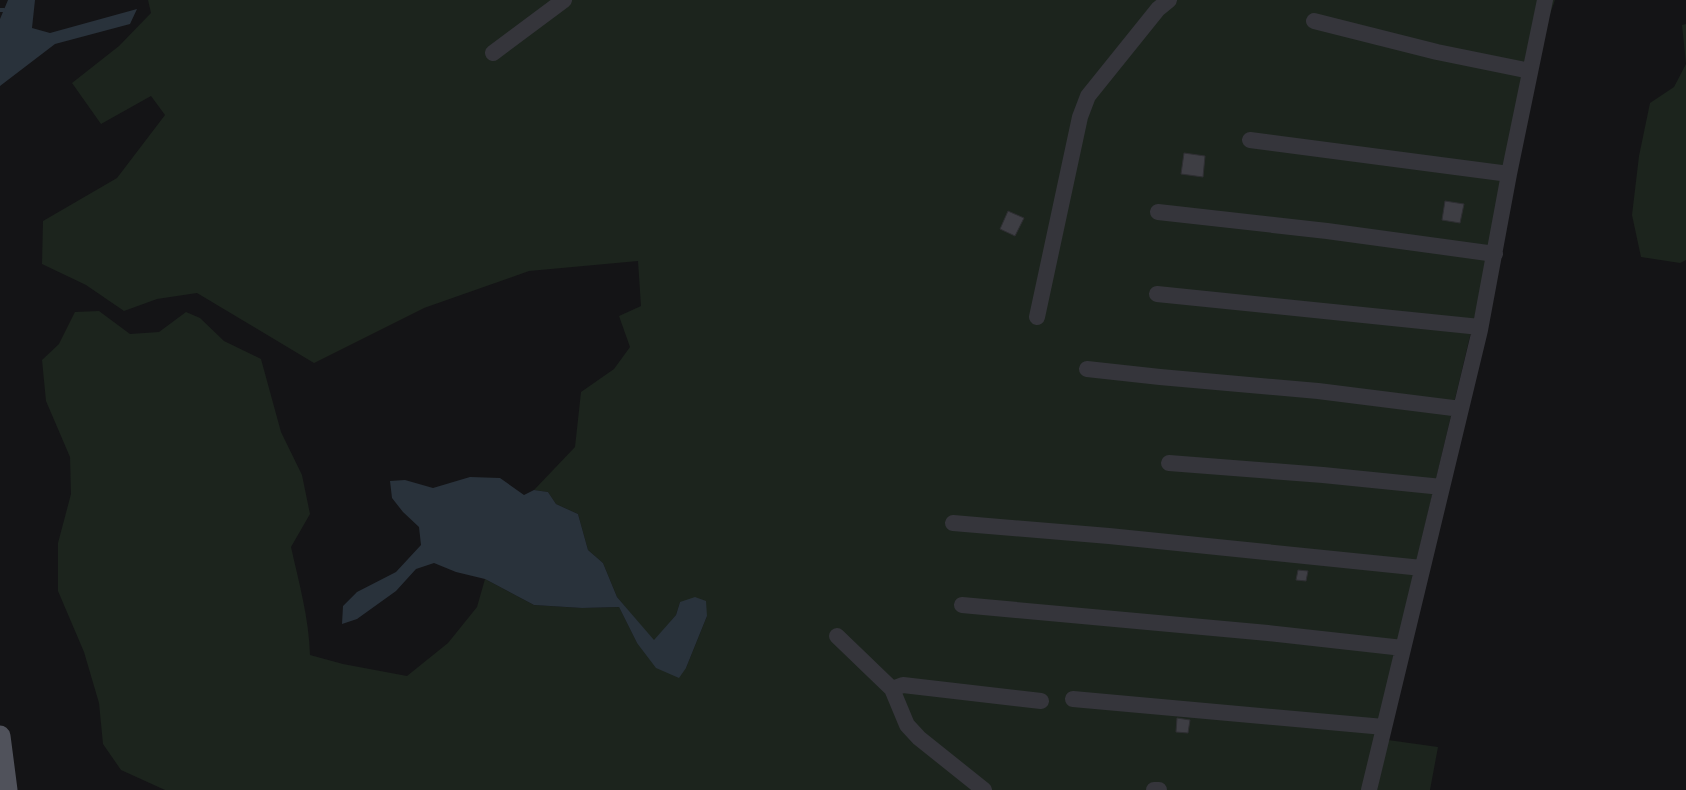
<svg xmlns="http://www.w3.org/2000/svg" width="1686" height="790" font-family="'Fira Sans Condensed',sans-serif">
  <rect width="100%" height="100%" fill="#141416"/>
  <path fill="#1c241d" d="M148,0h1407l-15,42 -178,748h-1197l-44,-20 -18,-26 -4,-41 -15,-51 -26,-61v-48l13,-49 -1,-37 -24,-56 -4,-41 17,-16 16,-32 24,-1 31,23 29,-2 27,-20 14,6 24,23 37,18 20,73 21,43 8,39 -19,33c8,36 18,71 19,108l33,9 64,12 41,-33 29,-36 8,-28 49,26 48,3 37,-1 18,36 49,25 21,-52 -27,-14 -4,13 -22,26 -37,-44 -14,-34 -15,-13 -10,-36 -22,-10 -8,-12 -14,-2 41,-43 6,-55 33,-23 16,-22 -11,-31 22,-10 -3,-45 -109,10 -105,37 -110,55 -117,-70 -40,6 -33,12 -38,-26 -44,-21 1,-43 74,-43 48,-63 -14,-19 -50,28 -29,-41 47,-37 32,-33z
    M1686,24v236l-6,3 -39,-6 -9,-42 7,-59 11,-53 24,-16 12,-23 -4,-39z
    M1388,740l50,7 -8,43h-53z"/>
  <path fill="#29323b" d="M8,0h27l-3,28 18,5 87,-24 -7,15 -75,20 -55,42v-67z
    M470,477l30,1 24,17 10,-5 14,2 8,12 22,10 10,36 15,13 14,34 37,43 22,-25 4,-13 15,-5 11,4 1,15 -21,52 -7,10 -23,-10 -19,-25 -18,-36 -37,1 -48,-3 -49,-26 -29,-7 -22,-9 -18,6 -20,22 -39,28 -15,5 1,-18 14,-14 39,-20 25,-27 -2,-18 -16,-15 -11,-14 -2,-17 15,-1 28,8z"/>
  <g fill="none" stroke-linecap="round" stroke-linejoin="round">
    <path stroke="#29323b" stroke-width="4" d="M0,10h4"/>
  </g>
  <path fill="#3e3e44" stroke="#2e2e32" d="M1184,153l21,3 -2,21 -22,-3z
    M1445,201l19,3 -4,19 -18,-3z
    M1008,211l16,7 -9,18 -15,-7z
    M1298,570l10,1 -2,10 -10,-1z
    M1177,718l13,2 -2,13 -12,-1z"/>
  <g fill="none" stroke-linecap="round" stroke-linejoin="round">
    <path stroke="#35353b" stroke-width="16" d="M1314,21l123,31 93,19
      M493,53l71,-53
      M1250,140l259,34
      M1158,212l169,19 168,23
      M1157,294l323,33
      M1037,317l43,-200 8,-21 70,-87 11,-9
      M1087,369l73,8 158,14 143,18
      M1169,463l154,12 119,12
      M953,523l156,13 313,32
      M962,605l306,28 135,15
      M837,636l55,53 15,36 12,13 65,52
      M892,689l11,-4 138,16
      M1073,699l311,28
      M1154,790h5
      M1369,790l111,-460 29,-156 36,-174"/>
    <path stroke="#50525b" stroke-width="21" d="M0,736l7,54"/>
  </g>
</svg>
